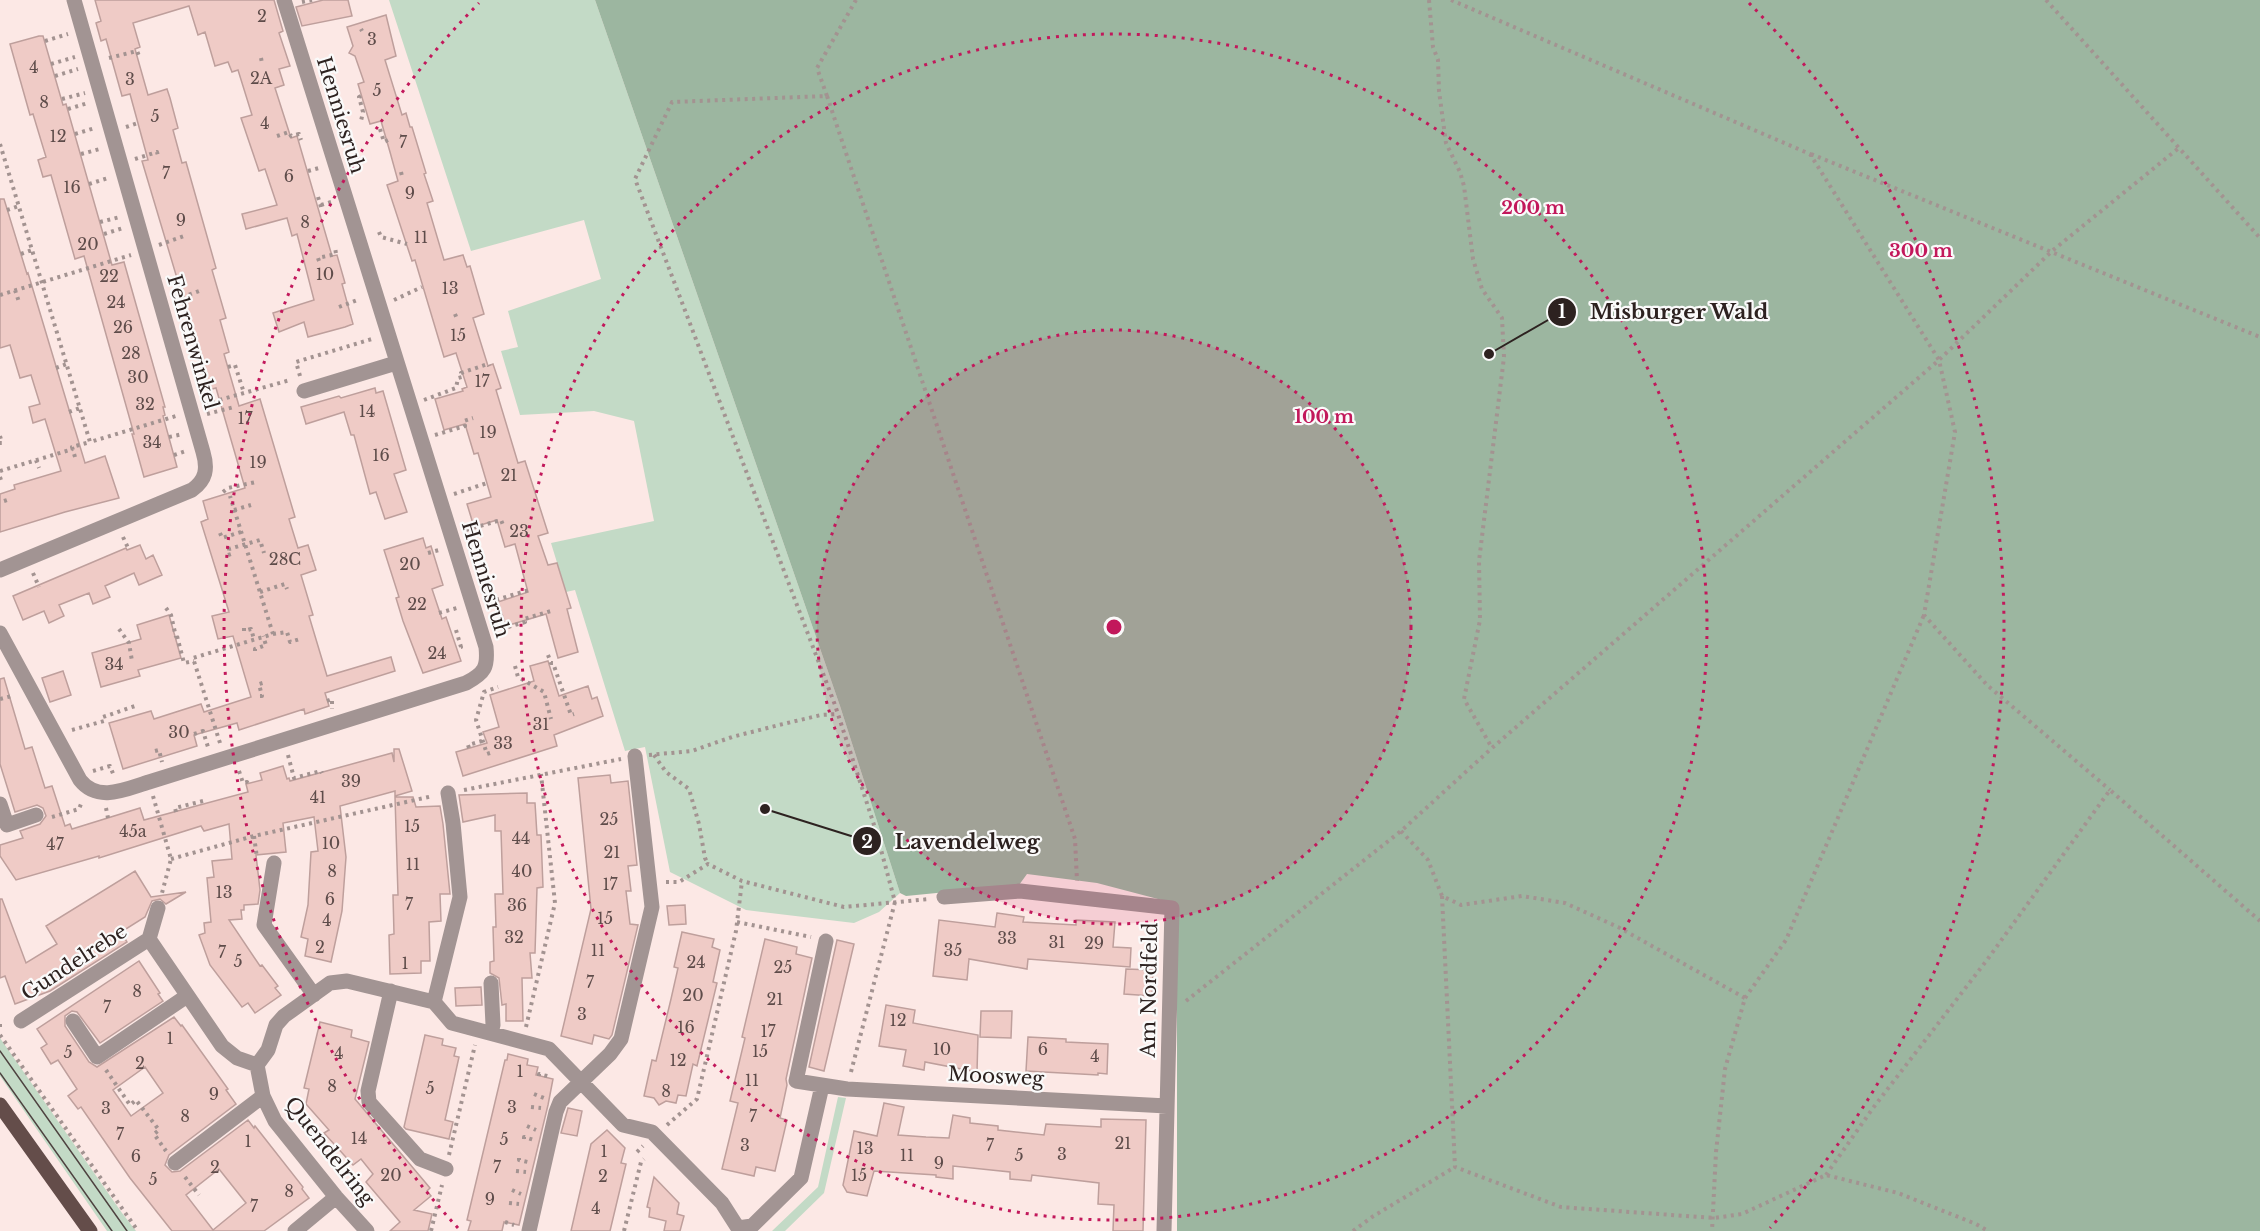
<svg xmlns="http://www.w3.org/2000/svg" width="2260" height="1231" font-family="'Libre Baskerville',serif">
  <rect width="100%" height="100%" fill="#fce8e5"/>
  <path fill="#c3dac6" d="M389,0h206l245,706 60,187 -21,19 -25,11 -108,-13 -76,-38 -25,-125 -20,4 -50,-161 -9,2 -15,-49 103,-22 -20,-100 -40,-10 -74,4 -19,-64 17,-4 -10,-36 93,-32 -17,-59 -113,31z
    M0,1038l122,175 14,18h-29l-107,-155z
    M838,1097l8,1 -22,95 -39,38h-13l46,-44z"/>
  <path fill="#9cb6a0" d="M595,0h1665v1231h-1083v-327l-80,-21 -70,-9 -8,11 -113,11 -6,-3 -60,-187z"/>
  <path fill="#efcbc6" stroke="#be9f9c" stroke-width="1.5" fill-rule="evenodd" d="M95,0h179l9,31 -4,2 11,33 -11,3 5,16 -9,3 16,50 6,-2 35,120 5,-1 8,28 -3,1 11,40 -8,3 -37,10 -4,-15 -25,10 -6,-19 41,-13 -17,-66 -5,2 -5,-18 -41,11 -4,-15 35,-9 -12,-36 -6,2 -18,-53 11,-3 -14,-45 -6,2 -4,-10 -13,4 -10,-34 -7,3 -9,-29 -56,17 7,24 -5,2 13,46 19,-6 3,9 8,30 -5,2 9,33 4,-1 30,106 -4,2 14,48 -6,2 9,32 -5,2 15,52 21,-7 35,118 -6,2 9,29 10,-3 8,25 -15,5 12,40 -4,1 18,60 64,-19 4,14 -70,22 4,13 -24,8 -1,-5 -65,21 -2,-7 -43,12 3,11 -74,23 -14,-46 42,-12 3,8 47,-15 3,8 47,-15 -18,-61 -15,3 -6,-23 17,-4 -28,-90 7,-3 -5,-18 42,-13 -29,-100 -8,2 -15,-49 -10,-36h2l-43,-144 6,-1 -18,-66 -8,2 -16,-57 -5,2 -5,-18 5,-2z
    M323,0h25l4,16 -50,10 -6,-19z
    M386,15l10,41 -11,4 17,55 4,-2 4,14h2l14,46 -2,1 9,27 -6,2 17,57 19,-5 4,12 3,-1 14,48 -11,4 15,48 5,-2 8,24 -5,2 22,73 7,-2 23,72 -10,3 10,29 9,-2 14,45 -4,1 11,43 -20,6 -12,-44 -40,12 -8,-24 30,-10 -13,-48 -10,3 -8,-27 -23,7 -7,-23 24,-7 -13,-44 -4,1 -9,-30 -21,6 -9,-31 28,-8 -1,-2 5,-2 -11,-34 -12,4 -29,-97 -3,1 -25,-76 11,-4 -8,-29 -9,-31 -11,3 -12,-40 6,-2 -9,-26 -6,-3 4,-7 -6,-19z
    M39,36h4l20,69 3,-1 46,161 12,-3 41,145h-2l2,8 -2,1 14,51 -33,10 -12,-43h2l-50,-178 -9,3 -24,-84 -8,2 -5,-17 8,-3 -13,-43 -3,1 -20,-71z
    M0,199h4l23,75 1,-1 57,190 20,-7 14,42 -54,14 -65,20v-38l15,-5 -1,-4 47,-14 -16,-52 -12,4 -4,-16 11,-3 -9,-29 -11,3 -10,-33 -10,3z
    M375,388l1,5 7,-2 23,79 -12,4 13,38 -22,7 -9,-27 -6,2 -16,-59h-3l-7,-23 -38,12 -5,-17 38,-11 2,2z
    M423,538l3,10 5,-2 12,39 -11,4 10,30 4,-2 15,44 -38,12 -20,-52 -7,-23 3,-1 -15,-47z
    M140,545l6,14 7,-4 9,20 -23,10 -5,-12 -29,13 5,11 -17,7 -4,-11 -30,12 5,11 -15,7 -5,-12 -21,9 -10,-24 113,-48 1,2z
    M169,615l12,43 -43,12 2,6 -39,11 -9,-34 49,-14 -4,-14z
    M548,661l11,35 29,-10 4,13 5,-2 6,19 -49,19 3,11 -94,30 -7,-24 31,-9 -4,-11 16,-5 -9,-32 44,-14 -4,-15z
    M63,671l8,24 -21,7 -8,-24z
    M4,678l21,71 7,-2 13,41 7,-2 13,40 5,-2 2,5 68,-21 4,12 104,-28 -2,-8 16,-4 -2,-7 23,-7 4,13 2,-1 1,3 102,-28 2,9v-13h5l13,42 -17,5v-5l-55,15 6,51 -4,54 -11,51 -26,-6 3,-17 -7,-2 7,-32 3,-53 7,-1 -4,-34 -31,6 3,29 -30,3 4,35 -2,14 -14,1v5h-3l1,9 -13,1 31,46 2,-1 16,21 -3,2 6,7 -26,18 -7,-10 -6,4 -32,-42 -11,-30 6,-2 -1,-10 7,-1 -4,-44 7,-1 -2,-16 20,-2 -3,-35 -25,7 -3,-5 -102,32v-2l-83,24 -16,-24v-11l23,-7 -3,-7 20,-7 6,-8 -3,-8 -6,-3 -22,7 -15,-48v-85z
    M610,775l1,8 17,-2 9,84 -9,1 3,25h-5l4,33 8,1 -26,110 -3,4 -15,-4 -2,9 -31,-8 30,-127 -13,-131z
    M527,793v10h8l2,32h4l2,52 -6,1 -2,65h-5l2,25h-10l1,43h-17v-17l-4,1 -3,-27 -9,-5v-11l4,-1 -1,-34h3l-1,-33h8l-2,-63h-6v-16l-32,7 -4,-27z
    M395,797h18l3,10 24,-1 3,18 7,70h-10l1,27 -12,1 1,39h-9v12l-31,1 -1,-39 5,-1 -1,-39h5z
    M135,871l16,26 35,-5 -20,12 -6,-5 -8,2 -7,16 -24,15 6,10 -77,49 -35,13 -10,-28 -5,2v-79h2l24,64 31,-19 -11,-18z
    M685,905l1,19 -17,1 -2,-19z
    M997,913l27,4 -1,5 53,3v-5l39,2 -2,25 18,1 -1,19 -102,-8 -1,10 -58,-10 -2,21 -34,-4 6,-56 56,7z
    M682,932l32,7 -2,8 8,3 -7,32 4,1 -20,83 -4,-2 -7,32 -8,-1 -2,8 -10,-2 -7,4 -5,-7 -10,-2 8,-36 4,1 15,-62 7,-31 -4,-1z
    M765,939l32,8 -1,7 16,4 -26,121 1,6 -7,33 7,2 -12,51 -19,-4 -2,9 -32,-7 16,-66 -8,-2 15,-63 -3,-1z
    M837,940l17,4 -30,127 -15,-4z
    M139,961l21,32 -2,1 5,7 -63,42 -23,-31 -5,-1 -7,5v10l24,36 8,5 77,-50 7,9 1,-1 46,64 -2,1 10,14 -67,51 -4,10 7,7 8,-1 68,-51 6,8 1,-2 48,61 -1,2 7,9 -45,33h-92l-42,-53 -49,-71 -3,2 -10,-13 9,-7 -19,-29 -7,4 -10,-16 6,-4 -10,-15zM145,1067l18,26 -32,23 -18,-26zM219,1169l27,34 -33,27 -27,-35z
    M1126,969l27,1 -1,26 -28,-2z
    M481,987l1,18 -26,1 -1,-18z
    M886,1005l29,5 -2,13 65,12 -1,37 -52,-10 -1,8 -21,-4 3,-16 -27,-4z
    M981,1011h31l-1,27 -31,-1z
    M320,1022l32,8 -1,7 18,5 -14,57 75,89 -3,3 4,5 -17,14 18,4 -4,17h-38l10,-9 -34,-40 7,-8 -12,-15 -8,6 -29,-32 5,-3 -23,-26 3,-15 -5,-1z
    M425,1035l18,4 -1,6 14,3 -2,8 5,1 -14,63 8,2 -4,17 -43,-10 -2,-2z
    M1028,1037l38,2v3l42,2 -1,30 -9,-1v2l-72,-4z
    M508,1054l20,5 -1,6 11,2 -2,8 17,4 -5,26 -29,120 -15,-3 -2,9h-34l3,-10 -4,-1 38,-160h2z
    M884,1103l20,4 -6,28 28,2 23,1 4,-23 17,3v5l28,3v4l46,5 2,-11 55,3v-8l45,1 -3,111h-30l1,-26 -16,-1 1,-21 -67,-8 -1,6 -21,-2v-7l-57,-6v13l-17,-2v-2l-62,-4 -7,25 -20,-4 -4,-7 11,-54 23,5z
    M568,1108l14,3 -5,25 -16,-3z
    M607,1130l18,18 -4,15 5,1 -16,67h-39l20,-87z
    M654,1177l25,26 -2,11 7,2 -4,15h-16l2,-10 -17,-4 1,-9 -3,-1z"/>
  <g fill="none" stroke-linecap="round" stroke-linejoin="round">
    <path stroke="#a39391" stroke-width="4" stroke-dasharray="3 4.5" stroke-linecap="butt" d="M1429,0l4,47 5,13 1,31 7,52 14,29 4,14 9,73 9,30 20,29 2,39 -25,204 1,59 -16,79 28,49
      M1451,0l359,154 129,206 16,72 -31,183 63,70 123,105
      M2046,0l214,238
      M302,2l10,-2
      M361,29l1,2
      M45,41l23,-7
      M109,58l28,-7 2,5 -2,1
      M261,58l1,5
      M51,64l24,-7
      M55,76l23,-7
      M361,96l-2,1 4,15 -2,9
      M827,96l248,743 2,42
      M62,99l23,-6
      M68,109l20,-6
      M126,127l12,-4
      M380,129l4,13 4,-2
      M75,134l20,-6
      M277,136l12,-4 2,4 8,-2 2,6
      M0,144l90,298 86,-26
      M81,154l19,-5
      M1811,154l449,183
      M135,159l22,-7 1,4
      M308,171l11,-3
      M401,172l1,4
      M89,184l19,-6
      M318,197l3,10
      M321,205l10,-3
      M7,210l12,-4
      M100,222l20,-5
      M379,232l2,5 26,7
      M104,234l19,-6
      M159,245l28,-10
      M21,254l11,-4
      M319,261l-1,-3 18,-4 -1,-7
      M15,290l4,12
      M0,295l131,-40
      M175,300l24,-9
      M394,300l28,-13
      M339,307l21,-8
      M455,314l2,5
      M185,337l10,-4
      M228,367l7,-2 9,28
      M56,368l11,-4
      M300,376l-4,-14 76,-23
      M424,400l32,-12 2,-10 4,-1 -1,-4 27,-9 1,2
      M205,404l85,-24
      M69,412l11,-4
      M207,414l27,-7
      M435,435l30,-9 -1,-5 9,-3
      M0,436l2,7h-2
      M169,437l14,-3
      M174,455l12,-4 -1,-1
      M75,457l-3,-10 18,-5
      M36,460l3,8
      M0,471l73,-22
      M0,477l1,3
      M223,492l5,-4 28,-6 -1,-2
      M454,494l33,-11
      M4,501l3,-1
      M234,510l17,-5
      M466,530l35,-10 2,5
      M220,533l2,5 19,-6
      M123,537l6,13
      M428,553l11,-3
      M228,555l3,-1 -2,-5 31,-9 4,13
      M33,573l6,14
      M260,592l25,-8 2,5
      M489,602l40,-12
      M166,608l5,7 5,22
      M439,613l18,-5
      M501,617l4,11 20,-6 -1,-3 27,-8
      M244,628v3l7,-2 3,10
      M119,629l10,14 3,18
      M456,630l5,17 -4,1
      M273,634l14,-2 3,10 10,-3 1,2
      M177,636l7,27 10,-2
      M255,651v-2l11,-4 -3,-9
      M548,655l3,8h2l18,52 3,-1
      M515,666l3,11 26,15 7,27
      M260,696h2l-3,-12 7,-2
      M0,699l12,-3
      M327,701l5,-2v10
      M72,730l32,-9 -1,-4 35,-12
      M194,734l9,-3 5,16
      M220,743l-27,-85 80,-24 -43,-138
      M469,748l-1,-3 14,-4
      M155,751l4,-1 3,12
      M490,753l-3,1 -11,-34 8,-28 14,-5
      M288,755l6,23 27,-7 1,2
      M649,755l43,-4 40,-14 47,-12 42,-10 16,-1
      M654,755l12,17 23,17 10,35 6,34 3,6
      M93,771l17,-5 4,10
      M239,771l4,12 4,-1 1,2
      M464,790l157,-31
      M153,796l18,63 -9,34
      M106,808l2,10
      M176,812l-1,-4 32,-8
      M52,817l27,-8 2,-5
      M1401,831l27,29 14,36 19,9 61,-9 43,7 53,24 127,71 -20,71 -9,83 -4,79
      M254,836l3,22
      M171,859l83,-23 179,-40
      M666,882h13l29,-18 34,17 102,26 86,-8
      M1442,896l13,271 106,40 153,11 28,-4 84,-39 72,18 78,31 12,7
      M737,922l74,15
      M1745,998l41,-58 138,-325
      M1186,1001l215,-170 91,-83 447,-388 113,-109 128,-104
      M0,1024v4
      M526,1027l29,-124 -14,-129
      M0,1035l138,196
      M106,1070l24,35 6,-5 23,30 -5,4 12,17
      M851,1072l44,-170 -19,-71 -41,-126 -200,-526 37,-77 155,-6 -10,-28 39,-68
      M539,1076v-2l12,3
      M534,1094l10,4
      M531,1107l10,1
      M667,1125l30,-26 39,-168 6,-50
      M527,1126l9,4
      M524,1139v-2l10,3
      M637,1152l6,-6
      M449,1155l26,-110
      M519,1158v2l9,2
      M516,1171l10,1
      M1826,1175l47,-67 114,-148 123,-170 150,131
      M185,1177l14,18
      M512,1190l9,4
      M509,1203l10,1
      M505,1222l9,3
      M431,1231l11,-46
      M624,1231l17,-69 3,-3
      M1353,1231l19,-14 83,-50"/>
    <path stroke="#a29493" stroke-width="15" d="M304,391l92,-28
      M0,570l192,-80c14,-10 16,-21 11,-38l-129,-452
      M0,633l80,147c18,23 46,9 69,2l317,-99c19,-10 22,-16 20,-36l-202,-647
      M0,804l7,21 29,-10
      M274,863l-10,62 50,70
      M944,897l76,-6 152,17 -8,323
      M149,939l73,107 15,12 20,7
      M826,941l-30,140 51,8 320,17
      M391,991l-23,100 1,11 51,57 26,10
      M434,1002l26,-105 -7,-74 -5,-30
      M21,1021l128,-82 9,-31
      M73,1021l24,36 90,-61
      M491,1033l2,-8 -2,-42
      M175,1163l88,-67
      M738,1228l14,-2 49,-48 21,-92
      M295,1231l41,-34
      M367,1231l-31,-34 -61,-76 -12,-25 -6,-31 11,-15 8,-25 8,-9 46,-33 17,-2 87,21 18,21 97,26 74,76 29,7 70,71 16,25
      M529,1231l27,-119 4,-10 50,-48 11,-15 31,-132 -17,-151"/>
    <path stroke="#644d4a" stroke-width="15" d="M0,1105l90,126"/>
    <path stroke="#4e4240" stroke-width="1.5" d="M0,1051l127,180
      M0,1073l112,158"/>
  </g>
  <circle cx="1114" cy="627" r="297" fill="#c2185b" fill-opacity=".12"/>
  <g fill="none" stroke="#c2185b" stroke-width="3" stroke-dasharray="3 6">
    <circle cx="1114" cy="627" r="297"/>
    <circle cx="1114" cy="627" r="593"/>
    <path d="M458 1228A890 890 0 0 1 479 3M1749 3A890 890 0 0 1 1770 1228"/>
  </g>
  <g text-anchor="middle" stroke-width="4.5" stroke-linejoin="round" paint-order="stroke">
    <g font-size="16" fill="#5e4c4a">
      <text x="262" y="22">2</text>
      <text x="372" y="45">3</text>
      <text x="34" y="73">4</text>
      <text x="261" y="84">2A</text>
      <text x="130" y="85">3</text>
      <text x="377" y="96">5</text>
      <text x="44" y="108">8</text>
      <text x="155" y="122">5</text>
      <text x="265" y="129">4</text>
      <text x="58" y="142">12</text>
      <text x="403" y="148">7</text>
      <text x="166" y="179">7</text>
      <text x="289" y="182">6</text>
      <text x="72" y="193">16</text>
      <text x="410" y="199">9</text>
      <text x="181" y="226">9</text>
      <text x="305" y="228">8</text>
      <text x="421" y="243">11</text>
      <text x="88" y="250">20</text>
      <text x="325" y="280">10</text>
      <text x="109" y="282">22</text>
      <text x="450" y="294">13</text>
      <text x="116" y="308">24</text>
      <text x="123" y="333">26</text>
      <text x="458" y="341">15</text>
      <text x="131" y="359">28</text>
      <text x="138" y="383">30</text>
      <text x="482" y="387">17</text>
      <text x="145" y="410">32</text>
      <text x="367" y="417">14</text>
      <text x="245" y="424">17</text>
      <text x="488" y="438">19</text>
      <text x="152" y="448">34</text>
      <text x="381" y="461">16</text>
      <text x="258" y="468">19</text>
      <text x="509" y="481">21</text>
      <text x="519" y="537">23</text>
      <text x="285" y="565">28C</text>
      <text x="410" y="570">20</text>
      <text x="417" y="610">22</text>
      <text x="437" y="659">24</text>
      <text x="114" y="670">34</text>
      <text x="541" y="730">31</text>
      <text x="179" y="738">30</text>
      <text x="503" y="749">33</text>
      <text x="351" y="787">39</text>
      <text x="318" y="803">41</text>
      <text x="609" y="825">25</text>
      <text x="412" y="832">15</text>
      <text x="133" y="837">45a</text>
      <text x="521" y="844">44</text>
      <text x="331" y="849">10</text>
      <text x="55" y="850">47</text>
      <text x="612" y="858">21</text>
      <text x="413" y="870">11</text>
      <text x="332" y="877">8</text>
      <text x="522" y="877">40</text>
      <text x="610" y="890">17</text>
      <text x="224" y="898">13</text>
      <text x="330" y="905">6</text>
      <text x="409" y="910">7</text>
      <text x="517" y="911">36</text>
      <text x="605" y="924">15</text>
      <text x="327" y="926">4</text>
      <text x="514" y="943">32</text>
      <text x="1007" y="944">33</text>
      <text x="1057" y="948">31</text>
      <text x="1094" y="949">29</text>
      <text x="320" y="953">2</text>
      <text x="598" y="956">11</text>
      <text x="953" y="956">35</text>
      <text x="222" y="958">7</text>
      <text x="238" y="967">5</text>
      <text x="696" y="968">24</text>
      <text x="405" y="969">1</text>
      <text x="783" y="973">25</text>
      <text x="590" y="988">7</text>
      <text x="137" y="997">8</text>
      <text x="693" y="1001">20</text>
      <text x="775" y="1005">21</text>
      <text x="107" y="1013">7</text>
      <text x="582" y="1020">3</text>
      <text x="898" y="1026">12</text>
      <text x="686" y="1033">16</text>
      <text x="768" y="1037">17</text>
      <text x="170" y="1044">1</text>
      <text x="942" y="1055">10</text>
      <text x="1043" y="1055">6</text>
      <text x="760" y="1057">15</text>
      <text x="68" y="1058">5</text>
      <text x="339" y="1059">4</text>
      <text x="1095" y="1062">4</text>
      <text x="678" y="1066">12</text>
      <text x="140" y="1069">2</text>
      <text x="520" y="1077">1</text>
      <text x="752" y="1086">11</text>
      <text x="332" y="1092">8</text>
      <text x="430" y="1094">5</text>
      <text x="666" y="1097">8</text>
      <text x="214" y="1100">9</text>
      <text x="512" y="1113">3</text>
      <text x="106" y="1114">3</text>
      <text x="185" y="1122">8</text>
      <text x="753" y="1122">7</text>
      <text x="120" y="1140">7</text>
      <text x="359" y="1144">14</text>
      <text x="504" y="1145">5</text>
      <text x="248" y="1147">1</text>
      <text x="1123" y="1149">21</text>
      <text x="745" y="1151">3</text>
      <text x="990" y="1151">7</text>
      <text x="865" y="1154">13</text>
      <text x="604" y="1157">1</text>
      <text x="1062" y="1160">3</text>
      <text x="907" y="1161">11</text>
      <text x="1019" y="1161">5</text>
      <text x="136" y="1162">6</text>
      <text x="939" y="1169">9</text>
      <text x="215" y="1173">2</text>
      <text x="497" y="1173">7</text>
      <text x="391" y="1181">20</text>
      <text x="859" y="1181">15</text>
      <text x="603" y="1182">2</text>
      <text x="153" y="1185">5</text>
      <text x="289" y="1197">8</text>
      <text x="490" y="1205">9</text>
      <text x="254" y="1212">7</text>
      <text x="596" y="1214">4</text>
    </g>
    <g font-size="20" fill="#2d2220" stroke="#fafafa">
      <text transform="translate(341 115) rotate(73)" y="7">Henniesruh</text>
      <text transform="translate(193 342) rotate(74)" y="7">Fehrenwinkel</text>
      <text transform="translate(486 579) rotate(73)" y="7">Henniesruh</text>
      <text transform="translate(74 962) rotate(-33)" y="7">Gundelrebe</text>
      <text transform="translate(1149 990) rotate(-89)" y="7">Am Nordfeld</text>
      <text transform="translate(996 1076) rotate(3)" y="7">Moosweg</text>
      <text transform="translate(330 1151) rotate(52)" y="7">Quendelring</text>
    </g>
  </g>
  <circle cx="1114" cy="627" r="9" fill="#c2185b" stroke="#fafafa" stroke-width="3"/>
  <g font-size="18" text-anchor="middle" font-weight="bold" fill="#c2185b" stroke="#fafafa" stroke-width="4.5" stroke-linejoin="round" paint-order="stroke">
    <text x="1533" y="214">200 m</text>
    <text x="1921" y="257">300 m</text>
    <text x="1324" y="423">100 m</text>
  </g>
  <path fill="none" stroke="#2d2220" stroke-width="2" d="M1489 354L1562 312M765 809L867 841"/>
  <g fill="#2d2220" stroke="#fafafa" stroke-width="2">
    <circle cx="1489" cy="354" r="6"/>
    <circle cx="765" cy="809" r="6"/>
    <circle cx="1562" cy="312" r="15"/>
    <circle cx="867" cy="841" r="15"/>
  </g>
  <g font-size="18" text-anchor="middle" font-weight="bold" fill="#fff">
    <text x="1562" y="318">1</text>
    <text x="867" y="848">2</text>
  </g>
  <g font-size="21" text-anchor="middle" font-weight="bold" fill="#2d2220" stroke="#fafafa" stroke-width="4.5" stroke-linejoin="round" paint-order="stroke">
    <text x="1679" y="319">Misburger Wald</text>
    <text x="967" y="849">Lavendelweg</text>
  </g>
</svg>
